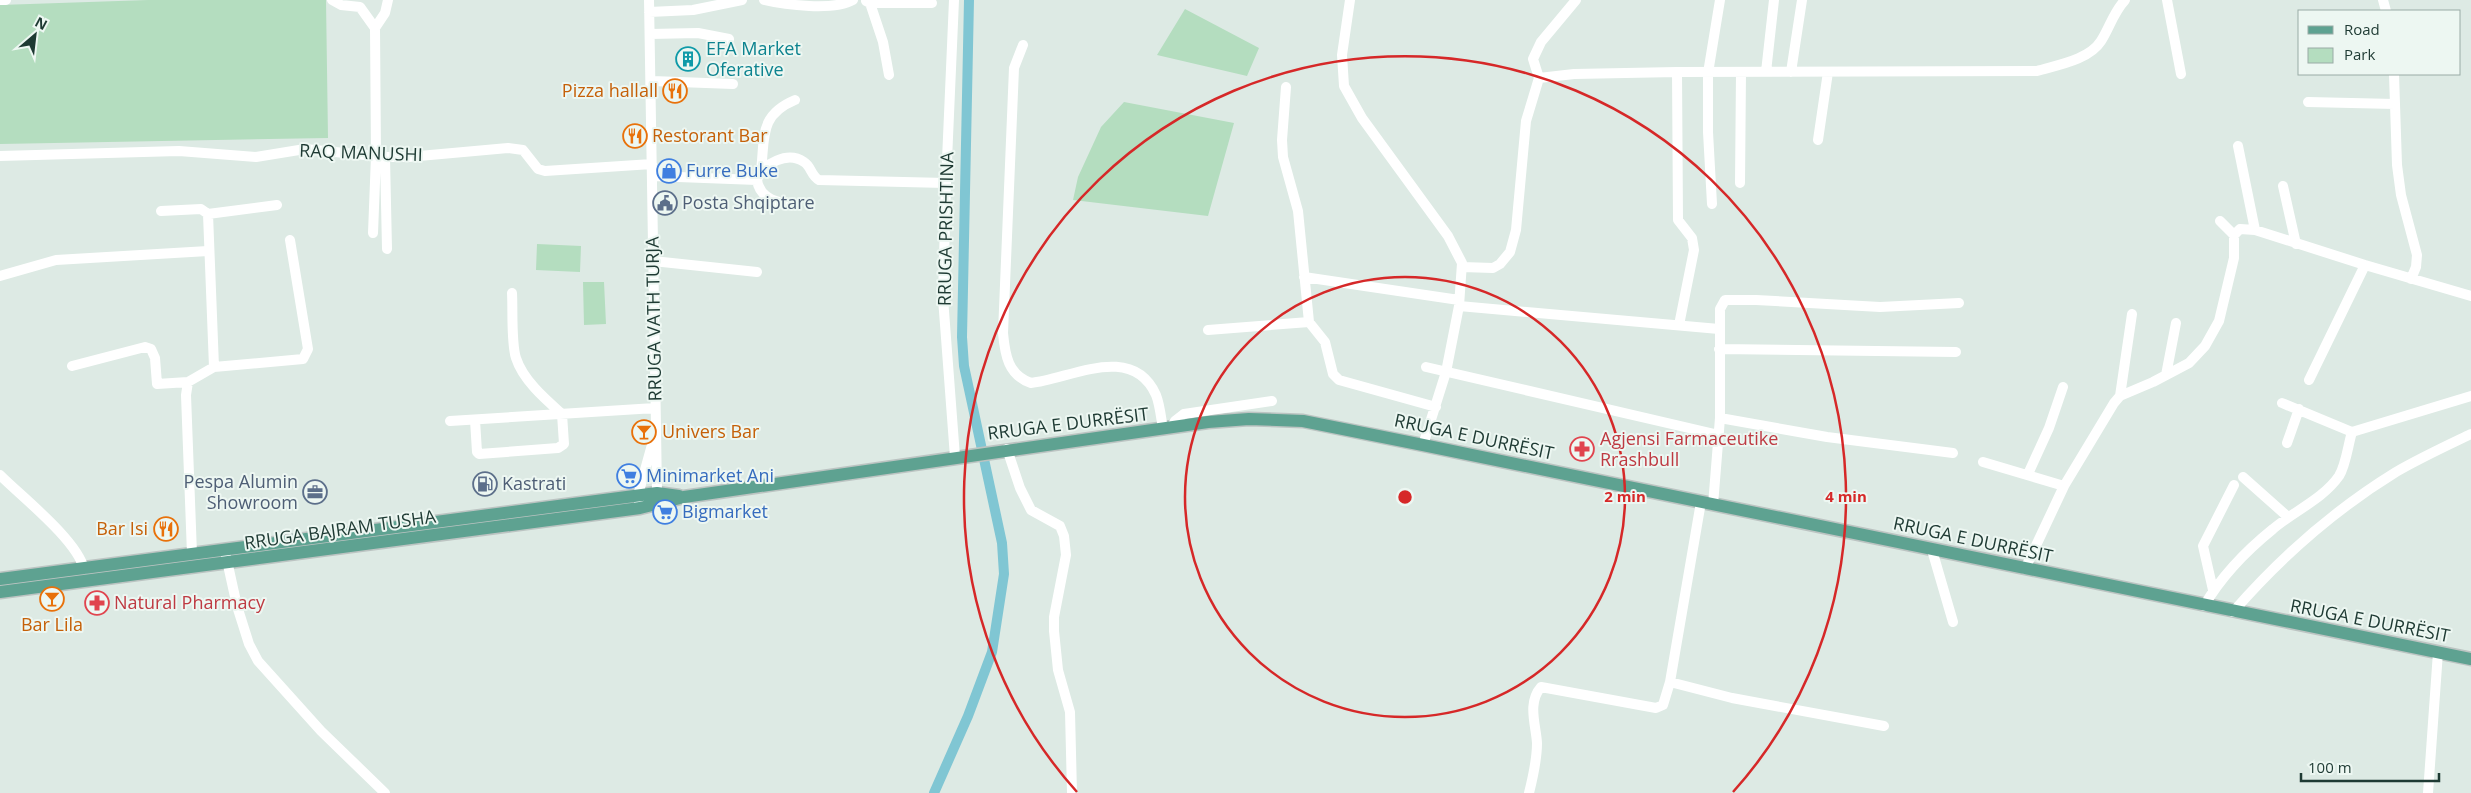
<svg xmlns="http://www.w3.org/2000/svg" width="2471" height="793" font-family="'Open Sans',sans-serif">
  <rect width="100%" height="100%" fill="#ddeae4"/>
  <path fill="#b4ddbf" d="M148,0h178l2,138 -328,6v-139z
    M1185,9l74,39 -12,28 -90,-21z
    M1124,102l110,21 -26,93 -135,-16 5,-23 23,-50z
    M537,244l44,2 -1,26 -44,-2z
    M583,282h21l2,42 -22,1z"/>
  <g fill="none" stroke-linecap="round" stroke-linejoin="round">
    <path stroke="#80c6d3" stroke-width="10" d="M934,793l34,-77 24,-64 12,-78 -2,-31 -38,-177 -2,-29 7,-337"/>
    <g stroke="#bcc4c2" stroke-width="15">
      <path id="major" d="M0,579l657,-86 22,3
        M0,592l640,-84 44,-11 524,-75 41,-3 54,2 120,24 1048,214"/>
    </g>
    <path stroke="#fff" stroke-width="10" d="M0,0h6
      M332,0l9,5 19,2 15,21
      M649,0l7,428 1,65 -2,6
      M764,0c21,5 70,11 89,0
      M954,0l-8,183 -3,115 12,159
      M1350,0l-8,55 2,31 18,32 86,118 14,27 -3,43 -13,66 -23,73
      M2167,0l14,74
      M2383,0l3,11
      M866,1l4,2h62
      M870,3l13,39 6,33
      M649,12l44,-2 49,-10
      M650,34l48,-1 31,6
      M1023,45l-9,23 -11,265c2,22 5,42 28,50 39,-4 101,-41 125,12 4,10 5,23 7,34
      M1677,72l1,148 14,18 2,12 -15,75
      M1766,72l8,-72
      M1791,72l11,-72
      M2394,74l3,91 4,30 16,60 -1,12 -5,12
      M1539,78l35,-4 103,-2 360,-1c20,-6 52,-11 64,-30 9,-14 12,-28 24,-41
      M652,81l81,3
      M1286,87l-4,53 1,17 15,54 11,111 16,20 8,32 6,6 97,27
      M2308,102l87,2
      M1818,140l10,-68
      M2238,146l17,84
      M0,156l179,-5 77,6 49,-8 80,8h23l100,-9 15,2 15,19 7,2 107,-7
      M385,157l2,92
      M761,171c4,-34 -2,-56 34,-71
      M652,176l105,4
      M1740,183l1,-111
      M2283,186l13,58
      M1712,204l-4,-72v-59l12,-73
      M796,205c-17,-2 -36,-5 -39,-25 6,-17 31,-29 47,-18 7,4 7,14 15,18l127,3
      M161,211l40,-2 7,5 69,-9
      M208,214l6,153
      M2220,221l14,14
      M373,233l3,-77 -1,-128 10,-15 3,-13
      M653,261l104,11
      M1462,267l31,1 7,-4 10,-12 6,-22 10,-109 13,-43 -6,-19 8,-17 35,-42
      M0,276l56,-16 152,-9
      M1304,277l155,23
      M1459,306l260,23
      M1208,330l101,-8
      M1719,349l237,3
      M72,366l73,-19 6,2 4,9 2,26 31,-2 26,-15 89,-8 5,-10 -18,-109
      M1426,367l293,68
      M2166,375l10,-52
      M2309,380l56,-115
      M188,382l-2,13 6,159
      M2120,396l12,-82
      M2282,403l70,29 119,-36
      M1720,418l107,19 126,16
      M475,420l2,32 2,2 79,-6 6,-4 -2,-30c-17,-15 -39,-34 -46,-56 -5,-15 -3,-49 -4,-65
      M450,421l205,-13
      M1171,428l4,-7 9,-7 88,-13
      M2287,443l12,-34
      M1007,449l13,39 11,22 29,16 4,10 2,19 -12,62v14l4,39 12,42 2,81
      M1983,462l81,24
      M2028,474l21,-46 14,-41
      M0,475c22,22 77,65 84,94
      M2243,477l45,40
      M639,502l-1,-7 15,-54
      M1713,505l7,-87v-109l5,-9h31l124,7 79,-4
      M1932,550l21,72
      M226,556l11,50 12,38 9,17 63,70 64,62
      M2025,569l39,-83 50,-83 6,-7 33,-14 36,-19 16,-17 14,-25 15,-63v-23l6,-6 15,1 110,35 106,31
      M2213,590l-10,-44 31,-61
      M2204,606c17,-29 43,-56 69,-77 21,-18 50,-30 66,-53 7,-11 9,-31 13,-44
      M2233,612c46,-53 103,-103 163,-140 24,-14 50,-26 75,-38
      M1670,682l62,16 152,28
      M1529,793c4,-16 8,-33 8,-50 -1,-18 -10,-40 4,-56l115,21 7,-3 7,-23 31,-180
      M2428,793l10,-141"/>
    <use href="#major" stroke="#5ea291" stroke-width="12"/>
  </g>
  <g fill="none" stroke="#d62828" stroke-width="2.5">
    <circle cx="1405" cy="497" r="220"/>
    <path d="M1077 792A441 441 0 1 1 1733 792"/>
  </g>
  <defs>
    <g id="building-ring" transform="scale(1.25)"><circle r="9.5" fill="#edf7f2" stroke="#0f9aa8" stroke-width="1.5"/><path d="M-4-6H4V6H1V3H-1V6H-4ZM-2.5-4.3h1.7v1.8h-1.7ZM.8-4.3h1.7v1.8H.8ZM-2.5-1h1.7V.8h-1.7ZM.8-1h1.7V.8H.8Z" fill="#0f9aa8"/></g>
    <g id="restaurant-ring" transform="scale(1.25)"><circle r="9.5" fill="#edf7f2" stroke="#e8710a" stroke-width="1.5"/><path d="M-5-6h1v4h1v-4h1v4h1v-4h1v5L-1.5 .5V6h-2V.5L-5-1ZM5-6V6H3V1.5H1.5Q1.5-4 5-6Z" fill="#e8710a"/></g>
    <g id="shop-ring" transform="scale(1.25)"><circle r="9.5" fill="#edf7f2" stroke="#3f7fe0" stroke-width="1.5"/><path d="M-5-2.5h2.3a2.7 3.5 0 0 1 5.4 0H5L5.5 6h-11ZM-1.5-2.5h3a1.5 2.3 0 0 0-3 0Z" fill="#3f7fe0"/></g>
    <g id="civic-ring" transform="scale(1.25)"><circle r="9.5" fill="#edf7f2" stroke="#5c6f8a" stroke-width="1.5"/><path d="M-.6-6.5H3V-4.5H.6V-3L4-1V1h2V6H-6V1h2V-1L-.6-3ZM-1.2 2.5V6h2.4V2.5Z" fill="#5c6f8a"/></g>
    <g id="bar-ring" transform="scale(1.25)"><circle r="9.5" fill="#edf7f2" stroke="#e8710a" stroke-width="1.5"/><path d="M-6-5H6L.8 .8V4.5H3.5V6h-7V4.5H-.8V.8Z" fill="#e8710a"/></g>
    <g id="pharmacy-ring" transform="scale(1.25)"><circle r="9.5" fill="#edf7f2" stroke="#e0444e" stroke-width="1.5"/><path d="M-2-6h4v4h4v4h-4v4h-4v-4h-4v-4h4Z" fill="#e0444e"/></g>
    <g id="supermarket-ring" transform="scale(1.25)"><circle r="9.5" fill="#edf7f2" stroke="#3f7fe0" stroke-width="1.5"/><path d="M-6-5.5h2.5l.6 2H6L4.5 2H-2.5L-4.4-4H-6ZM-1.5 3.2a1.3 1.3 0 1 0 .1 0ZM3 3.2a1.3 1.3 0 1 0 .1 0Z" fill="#3f7fe0"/></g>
    <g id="fuel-ring" transform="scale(1.25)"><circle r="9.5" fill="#edf7f2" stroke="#5c6f8a" stroke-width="1.5"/><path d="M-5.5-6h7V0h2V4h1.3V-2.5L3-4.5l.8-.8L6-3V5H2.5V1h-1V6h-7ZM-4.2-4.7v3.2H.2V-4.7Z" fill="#5c6f8a"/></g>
    <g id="office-ring" transform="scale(1.25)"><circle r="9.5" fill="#edf7f2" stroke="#5c6f8a" stroke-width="1.5"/><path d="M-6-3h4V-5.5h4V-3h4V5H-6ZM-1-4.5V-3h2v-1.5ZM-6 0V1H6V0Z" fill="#5c6f8a"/></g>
  </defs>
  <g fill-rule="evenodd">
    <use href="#building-ring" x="688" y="59"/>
    <use href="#restaurant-ring" x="675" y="91"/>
    <use href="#restaurant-ring" x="635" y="136"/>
    <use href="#shop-ring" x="669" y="171"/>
    <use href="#civic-ring" x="665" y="203"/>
    <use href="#bar-ring" x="644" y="432"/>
    <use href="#pharmacy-ring" x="1582" y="449"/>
    <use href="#supermarket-ring" x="629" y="476"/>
    <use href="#fuel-ring" x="485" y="484"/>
    <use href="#office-ring" x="315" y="492"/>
    <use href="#supermarket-ring" x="665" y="512"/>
    <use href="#restaurant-ring" x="166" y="529"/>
    <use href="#bar-ring" x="52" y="599"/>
    <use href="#pharmacy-ring" x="97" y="603"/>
  </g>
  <g text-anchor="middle" stroke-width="4" stroke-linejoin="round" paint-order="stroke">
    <g font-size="18" fill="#0d838f" stroke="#edf7f2" text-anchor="start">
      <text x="706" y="55">EFA Market<tspan x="706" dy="21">Oferative</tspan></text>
    </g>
    <g font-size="18" fill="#c56008" stroke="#edf7f2" text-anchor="end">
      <text x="658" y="97">Pizza hallall</text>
      <text x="652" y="142" text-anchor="start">Restorant Bar</text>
      <text x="662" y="438" text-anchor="start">Univers Bar</text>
      <text x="148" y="535">Bar Isi</text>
      <text x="52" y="631" text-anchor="middle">Bar Lila</text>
    </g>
    <g font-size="18" fill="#1e3a33" stroke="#edf7f2">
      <text transform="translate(361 153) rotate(2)" y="6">RAQ MANUSHI</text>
      <text transform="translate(946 229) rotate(-89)" y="6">RRUGA PRISHTINA</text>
      <text transform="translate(654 319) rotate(-91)" y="6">RRUGA VATH TURJA</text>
      <text transform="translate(1068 424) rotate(-7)" y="6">RRUGA E DURRËSIT</text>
      <text transform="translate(1474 437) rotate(12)" y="6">RRUGA E DURRËSIT</text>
      <text transform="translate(340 530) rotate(-8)" y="6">RRUGA BAJRAM TUSHA</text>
      <text transform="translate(1973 540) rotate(12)" y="6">RRUGA E DURRËSIT</text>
      <text transform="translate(2370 621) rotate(11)" y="6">RRUGA E DURRËSIT</text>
    </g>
    <g font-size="18" fill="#366cbe" stroke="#edf7f2" text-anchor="start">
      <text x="686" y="177">Furre Buke</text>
      <text x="646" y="482">Minimarket Ani</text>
      <text x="682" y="518">Bigmarket</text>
    </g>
    <g font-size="18" fill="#4e5e75" stroke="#edf7f2" text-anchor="start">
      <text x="682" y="209">Posta Shqiptare</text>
      <text x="298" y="488" text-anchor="end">Pespa Alumin<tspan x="298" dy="21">Showroom</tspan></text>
      <text x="502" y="490">Kastrati</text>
    </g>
    <g font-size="18" fill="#be3a42" stroke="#edf7f2" text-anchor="start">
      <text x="1600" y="445">Agjensi Farmaceutike<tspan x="1600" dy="21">Rrashbull</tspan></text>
      <text x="114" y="609">Natural Pharmacy</text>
    </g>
  </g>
  <circle cx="1405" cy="497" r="8" fill="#d62828" stroke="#edf7f2" stroke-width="2.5"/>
  <g font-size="15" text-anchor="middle" font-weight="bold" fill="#d62828" stroke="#edf7f2" stroke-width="4" stroke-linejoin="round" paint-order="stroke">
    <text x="1625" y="502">2 min</text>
    <text x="1846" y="502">4 min</text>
  </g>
  <rect x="2298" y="10" width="162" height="65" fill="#edf7f2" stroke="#9aaba6"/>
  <rect x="2308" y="26" width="25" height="8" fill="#5ea291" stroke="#9aaba6"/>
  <text x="2344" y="35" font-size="15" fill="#1e3a33">Road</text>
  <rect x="2308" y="48" width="25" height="15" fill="#b4ddbf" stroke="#9aaba6"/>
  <text x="2344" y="60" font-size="15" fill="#1e3a33">Park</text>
  <g transform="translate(35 35) rotate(28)" stroke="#edf7f2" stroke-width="4" paint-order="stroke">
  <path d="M0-4L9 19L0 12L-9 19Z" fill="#1e3a33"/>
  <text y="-8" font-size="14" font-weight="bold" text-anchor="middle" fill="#1e3a33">N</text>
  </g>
  <path d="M2301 773v8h138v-8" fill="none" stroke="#1e3a33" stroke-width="2.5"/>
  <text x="2308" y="773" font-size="15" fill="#1e3a33" stroke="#edf7f2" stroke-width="4" paint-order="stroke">100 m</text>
</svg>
